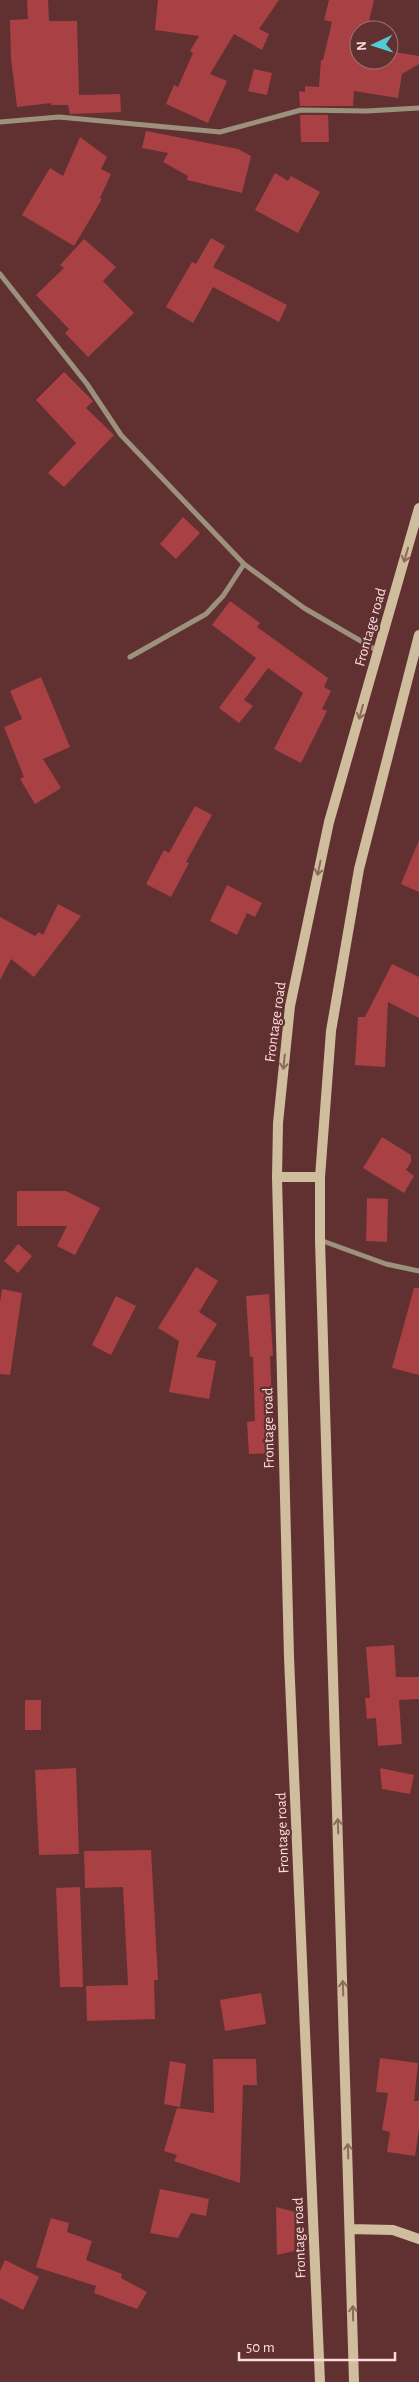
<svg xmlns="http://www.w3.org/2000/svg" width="419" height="2382" font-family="'Alegreya Sans',sans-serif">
  <rect width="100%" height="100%" fill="#613131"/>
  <path fill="#a84044" d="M27,0h21l1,21h28l2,74 41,-1 1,18 -51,2 -2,-9h-17v-2l-34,4 -6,-49 -1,-38 18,-1z
    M158,0h121l-20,29 10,5 -7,16 -28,-16 -24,40 17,7 -19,42 -42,-19 8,-19 4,2 15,-34 -3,-2 9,-15 -44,-6z
    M329,0h45l-7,30h-8v30h30v-9l30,5v8l-17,10 -4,24 -44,-7 -1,15h-53l-1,-15 6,1v-6l14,1 2,-27h2l9,-38 -8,-2z
    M254,69l18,4 -5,22 -19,-4z
    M300,115h28l1,27h-28z
    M146,131l92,18 13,7 -9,37 -55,-13 1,-4 -25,-14 5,-9 -26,-5z
    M80,137l27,20 -6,12 10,5 -11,24 2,1 -28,47 -52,-31 28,-47 13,8z
    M275,173l13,8 3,-5 29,16 -22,41 -43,-23z
    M211,238l14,8 -12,21 74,38 -8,17 -66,-35 -20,36 -27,-16 26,-45 4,2z
    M84,239l32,28 -13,14 31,32 -46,44 -23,-24 4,-4 -33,-34 28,-27 -4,-3z
    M64,372l29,29 -7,7 28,27 -50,52 -16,-14 28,-30 -40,-43z
    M183,517l17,16 -24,26 -16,-15z
    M230,601l30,22 -3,4 71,51 -4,9 7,4 -9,18 5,2 -26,52 -27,-14 29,-56 -35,-25 -24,32 9,6 -14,17 -20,-15 37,-50 -44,-33z
    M41,677l29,70 -27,12 18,29 -26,16 -15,-25 4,-2 -20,-50 18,-8 -12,-28z
    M195,806l17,9 -26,47 3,1 -18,34 -25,-13 18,-34 5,3z
    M419,840v52l-18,-8z
    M227,885l35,18 -7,14 -8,-4 -10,22 -27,-14z
    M58,904l23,12 -47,61 -23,-18 -11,21v-63l35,19 4,-4 4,3z
    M392,964l27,13v41l-31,-16 -3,65 -30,-2 3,-48h7z
    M382,1137l29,18v7l-5,8 8,6 -10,17 -41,-25z
    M17,1191h49l34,17 -25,47 -18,-9 10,-20h-50z
    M367,1198l21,1 -1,43 -21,-1z
    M18,1244l14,12 -14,17 -14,-12z
    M196,1267l22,14 -19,31 18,12 -21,33 20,4 -7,38 -40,-7 10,-51 -21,-13z
    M414,1288h5v87l-27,-7z
    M2,1289l20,4 -12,82 -10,-1v-71z
    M269,1294l4,62h-3l4,97 -25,1 -2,-32 8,-1 -2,-64h-3l-4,-61z
    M116,1296l20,10 -25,49 -19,-10z
    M394,1645l2,32h23v22l-20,1 3,44 -24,2 -2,-28 -9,1 -2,-21h5l-4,-51z
    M25,1700h16v30h-16z
    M76,1768l3,86 -40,1 -4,-85z
    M380,1768l34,7 -4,19 -28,-5z
    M151,1850l7,130h-4l1,39 -68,2 -1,-35 42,-1 -5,-98 -38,1 -1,-37z
    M80,1887l3,100h-23l-4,-99z
    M261,1993l5,31 -41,7 -5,-31z
    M380,2058l38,5 -4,38h5v28l-4,27 -28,-4 3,-20 -8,-2 6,-37 -12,-1z
    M213,2059h43l1,26h-14l-3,98 -66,-22 3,-6 -13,-4 13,-43 37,5z
    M170,2061l16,3 -6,43 -16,-3z
    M160,2189l49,10 -3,17 -15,-3 -13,25 -28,-5z
    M276,2207l19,5 -1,39 -17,4z
    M51,2218l18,5 -2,9 25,9 -6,19 36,14 -1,4 26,14 -10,17 -43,-16 2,-7 -60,-19z
    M5,2260l34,17 -16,33 -23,-12v-27z"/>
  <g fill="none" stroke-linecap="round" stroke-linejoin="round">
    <path stroke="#9c917d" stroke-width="5" d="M0,122l59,-5 161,15 81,-22 66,1 52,-3
      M0,274l87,110 34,51 123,129 60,44 74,43
      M130,657l76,-43 17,-18 21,-32
      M320,1240l66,24 33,7"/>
    <path stroke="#d0bd9d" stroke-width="10" d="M277,1177h43
      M350,2229l43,1 26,9
      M320,2382l-31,-725 -12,-480 1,-54 12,-117 39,-184 90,-314
      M354,2382l-34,-1142v-63l11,-146 28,-162 60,-234"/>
  </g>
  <defs><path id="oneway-shaft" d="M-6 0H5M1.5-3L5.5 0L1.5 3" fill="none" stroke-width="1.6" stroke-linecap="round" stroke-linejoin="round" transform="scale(1.25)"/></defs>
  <g stroke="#8d695c">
    <use href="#oneway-shaft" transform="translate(406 555) rotate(106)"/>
    <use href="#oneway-shaft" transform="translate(361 712) rotate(106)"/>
    <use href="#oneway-shaft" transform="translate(319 868) rotate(102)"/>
    <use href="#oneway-shaft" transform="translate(284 1062) rotate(96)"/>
    <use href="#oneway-shaft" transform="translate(338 1826) rotate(-92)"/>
    <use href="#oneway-shaft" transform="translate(343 1988) rotate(-92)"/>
    <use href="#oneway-shaft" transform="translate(348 2151) rotate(-92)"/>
    <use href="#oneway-shaft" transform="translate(353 2313) rotate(-91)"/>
  </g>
  <g text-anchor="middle" stroke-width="4.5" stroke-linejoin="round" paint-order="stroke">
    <g font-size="15" fill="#fcdcdb" stroke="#613131">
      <text transform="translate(370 627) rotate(-74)" y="5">Frontage road</text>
      <text transform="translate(275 1022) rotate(-82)" y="5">Frontage road</text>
      <text transform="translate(268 1428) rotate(-91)" y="5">Frontage road</text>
      <text transform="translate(282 1833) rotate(-92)" y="5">Frontage road</text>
      <text transform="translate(299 2238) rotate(-92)" y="5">Frontage road</text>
    </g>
  </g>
  <g transform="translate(374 45) rotate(266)"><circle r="24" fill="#613131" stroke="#9f7575"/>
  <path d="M0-4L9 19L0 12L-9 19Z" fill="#51ccd4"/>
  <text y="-8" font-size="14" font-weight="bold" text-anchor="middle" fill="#fcdcdb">N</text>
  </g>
  <path d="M239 2352v8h156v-8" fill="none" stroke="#fcdcdb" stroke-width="2.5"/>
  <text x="246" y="2352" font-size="15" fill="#fcdcdb" stroke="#613131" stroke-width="4" paint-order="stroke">50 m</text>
</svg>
